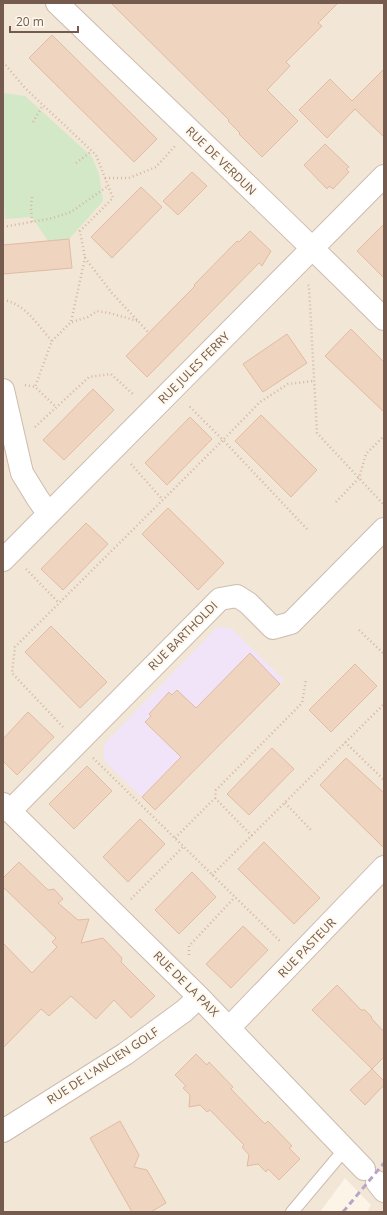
<svg xmlns="http://www.w3.org/2000/svg" width="387" height="1215" font-family="'Open Sans',sans-serif">
  <rect width="100%" height="100%" fill="#fbf4e7"/>
  <path fill="#f2e6d6" d="M3,3h381v1209h-17l4,-7 -26,-27 -25,34h-317z"/>
  <path fill="#f1e4f8" d="M217,627l14,1 53,52 -129,130 -51,-49v-17z"/>
  <path fill="#d3e8c6" d="M3,93l22,3 67,61 7,17 4,27 -34,38 -21,2 -16,-24 -27,2 -2,-40z"/>
  <path fill="#efd4c0" stroke="#e1bba2" d="M111,3h227l-20,20 4,3 -36,36 4,4 -23,24 31,31 -36,36 -23,-23 1,-1 -12,-12 1,-1z
    M52,35l105,104 -23,23 -105,-104z
    M384,69v68l-29,-28 -28,29 -28,-28 31,-31 22,22z
    M325,144l24,23 -3,2 3,3 -16,17 -4,-3 -2,3 -23,-24z
    M192,172l15,14 -29,29 -15,-14z
    M141,187l21,20 -50,51 -21,-21z
    M384,224v54l-27,-27z
    M250,231l21,20 -9,15 -3,-3 -112,114 -21,-21 69,-70 -1,-1 43,-44 2,1z
    M69,239l3,29 -69,6v-29z
    M351,329l33,33v50l-59,-56z
    M287,334l20,29 -44,29 -20,-28z
    M93,389l21,21 -50,50 -21,-20z
    M261,415l56,55 -26,27 -56,-56z
    M190,417l22,22 -45,46 -22,-22z
    M168,508l56,55 -26,27 -56,-56z
    M86,523l22,21 -45,46 -22,-21z
    M51,626l56,56 -27,26 -55,-56z
    M250,653l30,31 -125,126 -13,-13 39,-40 -36,-35 6,-6 -2,-2 20,-22 3,3 5,-5 19,18z
    M355,664l22,22 -46,46 -22,-22z
    M28,712l26,25 -37,38 -14,-14v-22z
    M272,748l22,21 -45,46 -22,-21z
    M346,758l38,35v55l-64,-63z
    M87,766l25,25 -38,38 -25,-25z
    M140,819l25,25 -37,38 -25,-25z
    M264,842l56,56 -26,26 -56,-55z
    M19,862l29,28 6,-1 9,10 -5,4 20,17 11,-1 -8,24 22,-5 19,20 -1,4 34,34 -24,22 -17,-18 -18,19 -25,-23 -22,20 -8,-7 -38,39v-105l29,30 25,-26 -5,-5 4,-4 -53,-51v-9z
    M192,872l24,25 -37,37 -24,-24z
    M243,926l25,24 -37,38 -25,-24z
    M337,985l24,25h4l6,6 1,3 12,13v25l-12,12 12,12v4l-19,20 -15,-15 22,-21 -60,-59z
    M196,1054l11,11 2,-3 24,25 -2,2 26,27 8,8 3,-3 24,25 -3,2 11,11 -21,21 -11,-11 -2,3 -8,-8 -11,2 2,-11 -7,-8 2,-2 -34,-35 -3,2 -7,-7 -11,2 1,-12 -7,-7 3,-2 -11,-11z
    M120,1121l19,34 -5,12 13,3 19,33 -15,9h-19l-42,-74z"/>
  <g fill="none" stroke-linecap="round" stroke-linejoin="round">
    <g stroke="#cdbcae" stroke-width="14">
      <path id="service" d="M292,1212l53,-63"/>
    </g>
    <g stroke="#cdbcae" stroke-width="24">
      <path id="minor" d="M57,3c109,105 220,209 327,316
        M3,390l19,83 16,26 10,14
        M3,560l381,-384
        M3,804l196,193 165,172
        M10,811l210,-212 17,-3 11,7 25,25 18,-5 93,-94
        M229,1028l155,-161
        M3,1131l122,-77 59,-43 15,-14
        M377,1182l7,9"/>
    </g>
    <path stroke="#d4b7a3" stroke-width="2.5" stroke-dasharray="1 3" stroke-linecap="butt" d="M3,62l22,26 71,67 17,43 -33,33 5,27
      M33,122l10,-17
      M76,163l16,-12
      M105,178h24l27,-11 19,-21
      M32,197l-1,11 1,14
      M3,227l50,-9 18,-6 37,-26
      M308,285l1,1 8,147 67,72
      M3,300c22,3 35,26 49,41l-17,46
      M72,322l16,-5 9,-6 12,2 29,8
      M52,341l19,-19 14,-64 27,35 37,40
      M25,385l10,2 21,20
      M35,427l54,-50 22,-3 23,21
      M131,464l31,35
      M336,502l23,-24 7,-24 18,-18
      M307,529l-84,-89 37,-38 28,-18 26,-3
      M26,569l33,34
      M359,630l25,24
      M63,727l-51,-54 3,-26 208,-207 -35,-35
      M345,742l39,38
      M93,758l188,184
      M215,798l37,38
      M285,803l26,27
      M175,838l40,-40 1,-8 86,-87 4,-23
      M212,875l172,-171
      M131,899l52,-52
      M189,955v-9l46,-49"/>
    <use href="#service" stroke="#fff" stroke-width="12"/>
    <use href="#minor" stroke="#fff" stroke-width="22"/>
    <path stroke="#b7a6c5" stroke-width="3" stroke-dasharray="6 4" stroke-linecap="butt" d="M343,1212l41,-49"/>
  </g>
  <g text-anchor="middle" stroke-width="4" stroke-linejoin="round" paint-order="stroke">
    <g font-size="12" fill="#745b4d" stroke="#fef8ed">
      <text transform="translate(221 161) rotate(44)" y="4">RUE DE VERDUN</text>
      <text transform="translate(194 368) rotate(-45)" y="4">RUE JULES FERRY</text>
      <text transform="translate(183 636) rotate(-45)" y="4">RUE BARTHOLDI</text>
      <text transform="translate(307 948) rotate(-46)" y="4">RUE PASTEUR</text>
      <text transform="translate(186 984) rotate(45)" y="4">RUE DE LA PAIX</text>
      <text transform="translate(103 1066) rotate(-33)" y="4">RUE DE L'ANCIEN GOLF</text>
    </g>
  </g>
  <rect width="387" height="1215" fill="none" stroke="#745b4d" stroke-width="8"/>
  <path d="M10 26v6h68v-6" fill="none" stroke="#745b4d" stroke-width="2"/>
  <text x="16" y="26" font-size="12" fill="#745b4d" stroke="#fef8ed" stroke-width="3" paint-order="stroke">20 m</text>
</svg>
